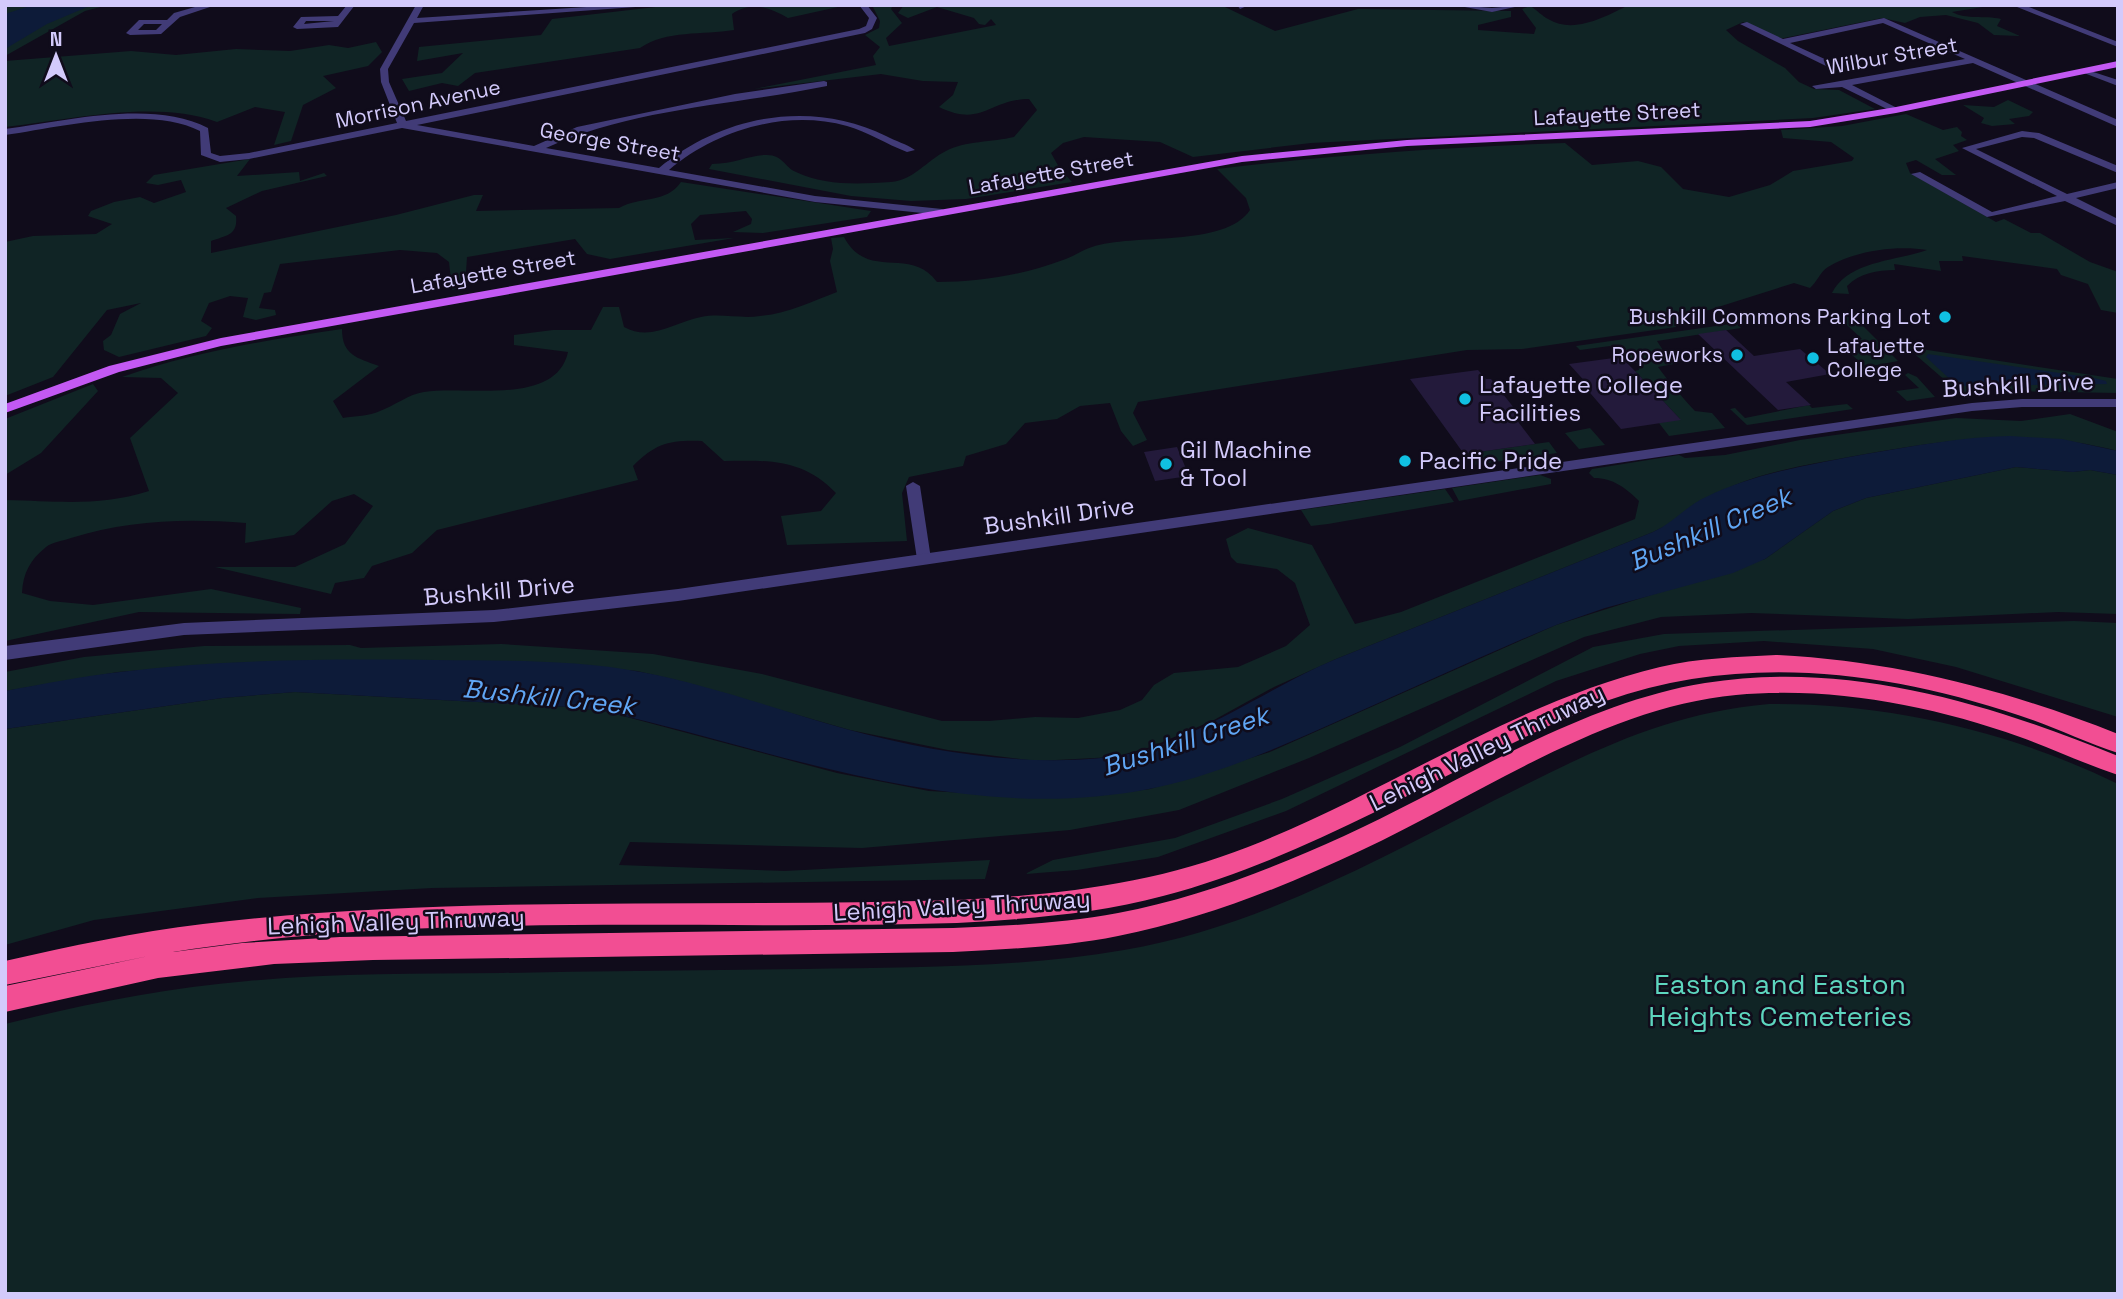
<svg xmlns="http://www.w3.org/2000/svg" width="2123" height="1299" font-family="'Space Grotesk',sans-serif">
  <rect width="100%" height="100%" fill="#100c1b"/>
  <path fill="#102425" d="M14,5h94l-23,6 -80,45v-48z
    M673,5h174l-59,13c-20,-11 -36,-17 -56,-4l2,16c-31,5 -68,0 -94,18l-165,25 -17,13 -16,-3 -33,8 -7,-12 40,-6 21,-20 -46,8 2,-14 122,-12 11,-16z
    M872,5h21l-2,4 11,14 -16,15 3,8 107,-21 -5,-6 -6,6 -6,-1 -5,-6 -37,-11 -29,11 -10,-5 6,-8h324l-3,2 50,24 83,-22 153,2v6l-33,8v5l56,4 2,-6 -14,-19 8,-3c7,4 12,10 18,13 26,16 58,-3 81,-14h366l-43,7c14,8 33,3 49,7l-4,7 23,10 -26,-1 -16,-12 -32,-8 -26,2 -15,6 -23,-5 -103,21 -36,-17 -17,8 12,11 47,27 14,14 15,7 25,1 36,19 -62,9 -502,25 -118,14 -33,-15 -76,-5 -21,6 -12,10 9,16 12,13 -106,17 -55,2 -60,-5 -142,-27 3,-5c22,0 35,-8 53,-9 18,-1 19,12 31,17 28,14 64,12 95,10 23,-2 35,-21 55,-31 18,-10 47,-9 68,-14l23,-27 -8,-11c-39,0 -47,29 -90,8l14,-12 5,-13 -35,-1 -42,-7 -127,15 122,-24 -3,-9 7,-9 -15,-12 14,-7 1,-7z
    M376,42l6,10 -14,14 -45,10 13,12 -33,17 -12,36 -17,4 11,-33 -30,-5 -38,15c-63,-23 -146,-2 -212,5v-66l126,-10 45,4 60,-6 54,2 39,-6 19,3z
    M2008,100l25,12 -4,4 -20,3 6,5 -23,2 -11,-3 3,-5 -21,-13 31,2z
    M1906,114l37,16 14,-3 5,5 -1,4 6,4 -14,5 6,6 -24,8 21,16h-14l-26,-15 -10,3 4,10 86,49 8,-3 27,14h9l50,29 28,10v41l-17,-3 -13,-26 -27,-9 -4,-6 -95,-13 1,5h-24l2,10 -47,-7 1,6c-18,0 -35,3 -48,16l2,8 -17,-1c16,-32 64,-32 95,-43 -31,-5 -73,1 -99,17 -8,5 -11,15 -18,21l-16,-5 -98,31h-20v13l-154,22 -55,1 -329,52 -5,11 14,27 -14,6 -12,-15 -11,-28 -30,3 -23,13 -32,4 -19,21 -40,12 -3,10 -54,11 -7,16 5,48 -120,4 -6,-29 40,-5 15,-18c-33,-34 -66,-33 -112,-32l-22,-20c-32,-1 -46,2 -69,25l5,14 -201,50 -25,23 -40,13 -8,12 -29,5 -4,11 -116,-27h80l50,-23 28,-38 -19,-12 -22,7 -38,34 -49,8 1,-20c-60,-5 -118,-3 -175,15 -8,3 -19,4 -25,9 -16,13 -23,26 -24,46l28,8 43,4 118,-16 90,19 -1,6 -161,-2 -134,29v-141c53,1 93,7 144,-9l-19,-53 48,-45 -17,-15 -39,-1c71,-25 145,-37 220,-48 0,26 15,29 37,37l-46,35 10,17c12,-2 26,-2 37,-7 14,-5 29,-17 44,-19 42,-7 132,15 144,-40l-54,-7v-10l39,-5h38l12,-23h16l5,20c27,15 51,-5 77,-10 19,-4 40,2 59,-1 27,-2 53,-15 77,-24l-7,-31 3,-12 -2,-11 13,-1c24,45 66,8 93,45 43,0 86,-7 126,-22 10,-3 19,-10 29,-13 41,-14 133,1 158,-37l-4,-12 -29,-29c116,-14 231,-22 348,-26l27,22 46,-4 23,6 22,22 46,8 41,-12 23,-14 59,-10 2,-3 -23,-16 -48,-4 -2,-8 61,-4z
    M250,159l-13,17 62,-4 1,9 24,-8 3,3 -65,15 -36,17 10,8c2,19 -9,19 -25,25v12l185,-38 78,-20h9l-7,16 143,-3c21,-12 47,-4 62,-26l190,29 -4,6 -104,16 -30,-1 18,-8 1,-5 -6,-8 -46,4 -9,9 4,16 39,-2 -124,21 -23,-5 -12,-15 -108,18 -2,30 -13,3 -3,-28 -12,-9 -37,-3 -120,14 -9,28 -7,1 -5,15 16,2 1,5 -20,5 -13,-3 5,-19 -18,-2 -21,7 -8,18 11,7 -6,8 -87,21 -15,-7 -1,-9 8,-6 9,-21 21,-11 -34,7 -54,67 -48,19v-154l28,-6 63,-2 16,-10 -24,-8 3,-5 23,-9 26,-5 14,6 32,-11 -5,-12 -23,5 -12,-2 8,-8z
    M1835,314l20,4 43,43 -32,6 -27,-23 23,-5z
    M1737,323l4,5 -84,13 11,17 11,5 -21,4c10,14 24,30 37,44l17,2 13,15 -56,8 -10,-13 21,-4 -45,-48 4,-1 -1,-6 -28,-18 -30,4 -4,-4z
    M1917,342l4,7 197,30v14l-108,-2 -8,-7 -22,1 8,8 -23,1 -11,-6 -51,-44z
    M1908,373l9,4 18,20 -28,4 -11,-10 23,-3 -14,-13z
    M93,384l5,7 -57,62 -36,22v-56z
    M1847,404l6,5 -106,16 -17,-16 5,-1 10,10 64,-13 3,3z
    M2070,414l48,18v19c-92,-24 -167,-12 -258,4 -42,8 -86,14 -125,30 -30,12 -53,34 -82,47l-317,127 -62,28 -60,33 -63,27 -37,10 -77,4 -89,-11 -98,-20 -174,-50 -39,-9 -93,-8 -159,-3 -155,3 -112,9 -113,19v-19l79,-15 120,-11 146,-1 11,3 140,-4 152,10 109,20 180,47h47l46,-4 43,1 42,-8 22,-10 12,-15 20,-12 64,-6 48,-21 24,-21 -15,-42 -18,-14 -40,-6 -6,-6 -5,-18 22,-11 64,17 43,79 46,-12 234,-93 4,-18c-13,-13 -26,-23 -45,-23l-5,-5 3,-4 87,-14 6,3 40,-3 75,-15 156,-22 65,3z
    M1590,428l15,17 -26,4 -14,-16z
    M1549,442l8,11 -83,12 -9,-11z
    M2016,467l57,5 17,-2 28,5v139l-60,-2 -150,7 -157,-6 -90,4 -77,20 -275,121 -130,52 -109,20 -208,18 -232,-6 -11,23 166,6 205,-11 -5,19 -553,9 -174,10 -164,22 -89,25v-216l217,-31 73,-6 275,15 38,5 229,61 92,18 115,6 53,-1 53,-7 120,-37 286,-127 209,-66 68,-48 33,-13z
    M1540,475l11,4v5l-92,17 -7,-13z
    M1445,489l9,13 -126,22 -17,2 -10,-16z
    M2074,621l44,2v94l-162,-50 -83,-18 -109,-8 -85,5 -39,8 -84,27 -270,130 -128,46 -81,13 -52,4 28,-14 122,-22 107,-39 118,-52 193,-100 71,-13z
    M1769,704c120,-1 240,27 349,80v510h-2113v-270c80,-20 160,-36 243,-43 85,-8 170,-7 255,-8 101,-2 201,-3 302,-4 106,-2 214,-1 319,-19 133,-23 252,-89 371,-150 92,-46 169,-87 274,-96z"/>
  <path fill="#0d1b39" d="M33,5h59l-45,19 -42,25v-35z
    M1928,354l166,24 12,3 1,3 -143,2 -11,-4 -27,-25z
    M2010,436l52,3 56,12v24l-28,-5 -17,2 -57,-5 -150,31 -33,13 -68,48 -32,14 -128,35 -49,17c-73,30 -145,64 -218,96 -61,27 -123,55 -189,68 -186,36 -363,-36 -541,-77l-38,-5 -275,-15 -73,6 -217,31v-38c38,-7 77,-15 115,-19 104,-13 211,-13 316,-12 67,1 138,-1 205,12 69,13 137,38 205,57 84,23 177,38 264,28 75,-8 156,-69 226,-98l317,-127c20,-9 33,-26 53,-35 49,-24 107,-33 160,-43 48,-8 95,-17 144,-18z"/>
  <path fill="#231a3b" d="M1726,330l28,26 46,-7 30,25 -44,8 25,23 -33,5 -80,-76z
    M1621,357l14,14 46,49 -60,9 -36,-42h5l-21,-23z
    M1478,370l8,9h5l31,39 -6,1 19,25 -71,10 -54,-75z
    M1177,447l12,29 -34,5 -11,-29z"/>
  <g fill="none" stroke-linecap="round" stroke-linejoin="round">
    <path fill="#413b77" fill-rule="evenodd" d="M202,5h14l-36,12 -19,17 -31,1 -4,-2 13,-13h28l7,-7zM144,24h18l-6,6h-18z
      M347,5h8l-17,22 -41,2 -4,-2 8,-10 37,-1zM306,21h28l-30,3z
      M416,5h8l-7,13 201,-13h45l-249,18 -26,46 1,13 17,39 453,-92 7,-3 3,-8 -10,-13h8l10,13 -5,11 -7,4 -448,92 117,21 43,-19 158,-33 89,-13 3,1v4c-93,19 -194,22 -281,62l113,20c63,-53 153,-69 227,-32 9,5 21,8 29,14l-8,2c-21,-8 -39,-20 -60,-26 -61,-17 -131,4 -178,44l146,26 127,13 5,3 -5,3 -127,-13 -413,-74 -153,31 -29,3 -19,-7 -1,-24c-50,-26 -140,-4 -195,4v-6c60,-8 148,-30 203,-1l3,25 9,3 29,-3 148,-30 -16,-41 -1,-13z
      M1237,5h12l-9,4z
      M1454,5l38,3 32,-3 -32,7z
      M2012,5h12l94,37v5z
      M1884,18l234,102v7l-145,-64 -121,22 49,25 -8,2 -51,-25 -26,2 -4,-3 153,-27 -82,-36 -93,20 39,18v4l-3,1 -86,-42 7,-2 36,17z
      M2084,69l34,11v6l-34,-13z
      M2022,131l17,2 79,33v7l-84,-35 -12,-1 -46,12 91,45 51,-12v6l-42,10 42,21v7l-53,-25 -78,16 -76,-43 9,-2 72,40 65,-16 -95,-48z
      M913,482l7,4 11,73 -7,5 -7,-5 -11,-73z"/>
    <path fill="#413b77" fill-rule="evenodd" d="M2022,399h96v8h-96l-50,4 -1294,190 -184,21 -310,13 -179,25v-14l179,-23 310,-13 184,-21 1294,-186z"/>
    <path fill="#c359f3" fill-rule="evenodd" d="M2118,61v6l-222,46 -86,14 -403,19 -165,16 -1021,184 -102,26 -114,41v-9l104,-38 112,-28 1021,-182 165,-16 403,-19 86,-14z"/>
    <path fill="#f24e93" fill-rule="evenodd" d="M1776,655c120,6 231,35 342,79v19c-34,-11 -66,-27 -100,-38 -134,-45 -277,-62 -412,-14 -150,61 -286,154 -443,195 -67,18 -137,23 -206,27 -258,8 -529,-12 -784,29l69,-9 98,-6 613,-9c55,-2 111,-5 165,-15 79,-15 153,-44 226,-77 115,-53 236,-133 361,-153 142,-23 283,20 413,73v19c-33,-11 -65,-26 -98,-38 -90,-32 -189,-51 -284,-42 -131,12 -257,100 -374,155 -78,37 -159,69 -244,86 -54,11 -110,13 -165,16l-580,8 -99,4 -116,14 -153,34v-26l144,-30 -144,29v-24c66,-15 131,-29 198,-37 250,-30 503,-16 754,-24 100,-5 197,-16 291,-53 139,-54 266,-145 412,-180 38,-9 77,-10 116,-12z"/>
  </g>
  <g fill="#10c0e2" stroke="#100c1b" stroke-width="2.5">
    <circle cx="1945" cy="317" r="7"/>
    <circle cx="1737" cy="355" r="7"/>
    <circle cx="1813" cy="358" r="7"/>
    <circle cx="1465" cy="399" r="7"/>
    <circle cx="1405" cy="461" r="7"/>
    <circle cx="1166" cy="464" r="7"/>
  </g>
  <g text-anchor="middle" stroke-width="5" stroke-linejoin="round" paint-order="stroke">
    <g font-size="21" fill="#d3cafb" stroke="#100c1b">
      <text transform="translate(1892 56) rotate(-10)" y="7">Wilbur Street</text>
      <text transform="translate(418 104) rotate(-12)" y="7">Morrison Avenue</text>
      <text transform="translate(1617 114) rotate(-3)" y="7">Lafayette Street</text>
      <text transform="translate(610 142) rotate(10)" y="7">George Street</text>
      <text transform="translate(1051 173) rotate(-10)" y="7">Lafayette Street</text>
      <text transform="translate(493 272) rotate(-10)" y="7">Lafayette Street</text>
    </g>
    <g font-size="21" fill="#d3cafb" stroke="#100c1b" text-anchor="end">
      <text x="1931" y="324">Bushkill Commons Parking Lot</text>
      <text x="1827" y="353" text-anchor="start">Lafayette<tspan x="1827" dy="24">College</tspan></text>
      <text x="1723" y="362">Ropeworks</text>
    </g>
    <g font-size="24" fill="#d3cafb" stroke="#100c1b" text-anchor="start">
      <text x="1479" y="393">Lafayette College<tspan x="1479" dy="28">Facilities</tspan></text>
      <text x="1180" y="458">Gil Machine<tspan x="1180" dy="28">&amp; Tool</tspan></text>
      <text x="1419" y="469">Pacific Pride</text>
    </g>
    <g font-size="24" fill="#d3cafb" stroke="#100c1b">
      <text transform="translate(2018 385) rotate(-3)" y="8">Bushkill Drive</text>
      <text transform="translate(1059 516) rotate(-8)" y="8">Bushkill Drive</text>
      <text transform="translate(499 591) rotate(-5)" y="8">Bushkill Drive</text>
      <text transform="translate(1487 748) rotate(-26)" y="8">Lehigh Valley Thruway</text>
      <text transform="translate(962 906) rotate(-3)" y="8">Lehigh Valley Thruway</text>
      <text transform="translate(396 922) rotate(-2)" y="8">Lehigh Valley Thruway</text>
    </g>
    <g font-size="26" font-style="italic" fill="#60a6f4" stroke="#100c1b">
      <text transform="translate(1710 529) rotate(-23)" y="9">Bushkill Creek</text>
      <text transform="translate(549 697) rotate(6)" y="9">Bushkill Creek</text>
      <text transform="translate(1185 741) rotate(-18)" y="9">Bushkill Creek</text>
    </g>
    <g font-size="28" fill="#5dd5be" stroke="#100c1b">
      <text x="1780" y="994">Easton and Easton<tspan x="1780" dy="32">Heights Cemeteries</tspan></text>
    </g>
  </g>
  <rect width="2123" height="1299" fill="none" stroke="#d3cafb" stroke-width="14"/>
  <g transform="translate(56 56)" stroke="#100c1b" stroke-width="5" paint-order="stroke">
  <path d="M0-5L12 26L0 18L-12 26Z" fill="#d3cafb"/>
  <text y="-10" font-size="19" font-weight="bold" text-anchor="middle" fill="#d3cafb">N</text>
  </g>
</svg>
